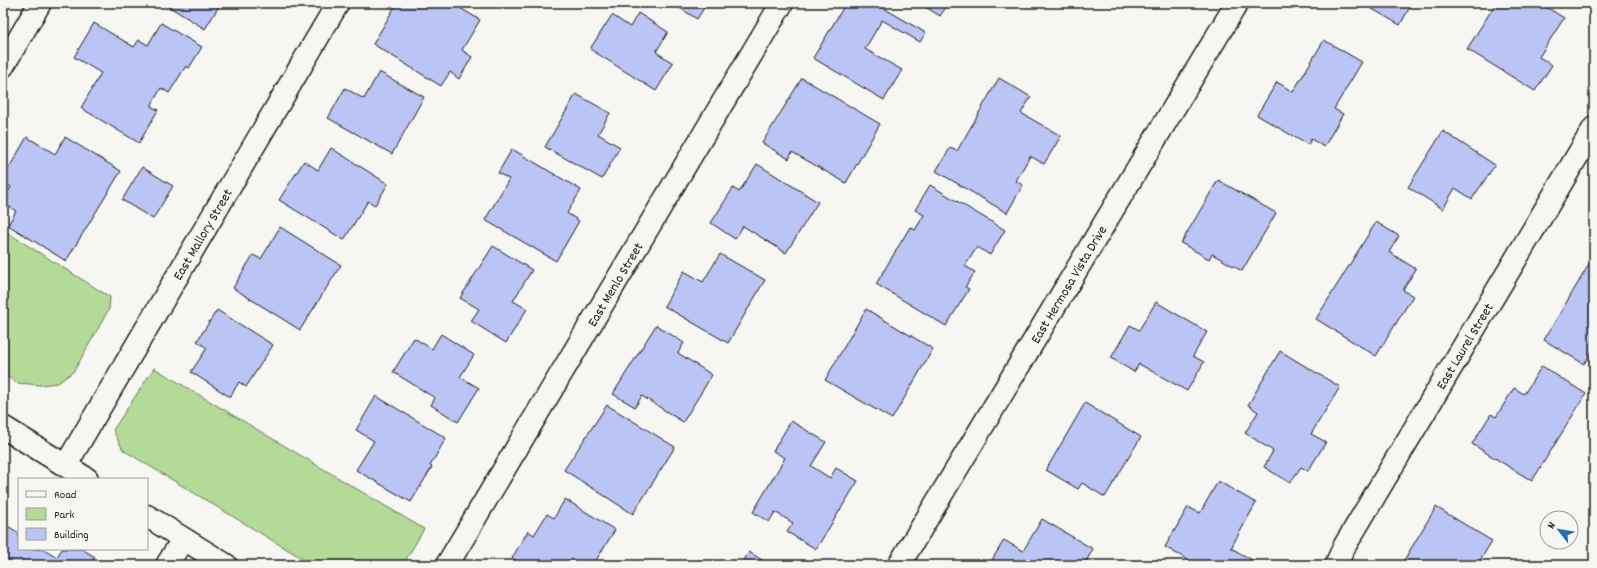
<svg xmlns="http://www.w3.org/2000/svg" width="1597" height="568" font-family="Dekko,sans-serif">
  <rect width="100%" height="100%" fill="#f6f6f2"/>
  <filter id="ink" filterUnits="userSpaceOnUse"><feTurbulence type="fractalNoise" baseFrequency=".025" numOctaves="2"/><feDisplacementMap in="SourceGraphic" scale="8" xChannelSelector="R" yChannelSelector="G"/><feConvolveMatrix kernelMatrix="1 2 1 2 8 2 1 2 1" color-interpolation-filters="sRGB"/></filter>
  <g filter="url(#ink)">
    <path fill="#b3da96" stroke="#687b59" d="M3,230l107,67 -1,12 -35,62 -16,12 -18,2 -23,-2 -14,-9z
      M154,368l270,161 -21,36h-90l-190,-115 -10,-20z"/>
    <path fill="#bac4f5" stroke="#1c1c1c" d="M163,3h58l-16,26z
      M397,3h55l28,17 -18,30 10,7 -13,22 -9,-7 -9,14 -68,-42z
      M672,3h35l-10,16z
      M846,3h29l51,30 -6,9 -38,-22 -17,29 37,21 -18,30 -71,-42z
      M919,3h30l-9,13z
      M1362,3h50l-12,22z
      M1496,3h44l24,15 -25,39 13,8 -17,26 -68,-42z
      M638,13l30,19 -12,20 17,11 -17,28 -66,-42 22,-34 18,12z
      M94,23l40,24 5,-7 9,5 13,-22 41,24 -13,21 -3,-2 -17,27 -8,-5 -10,18 7,4 -19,33 -58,-35 20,-35 -27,-16z
      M1324,40l38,22 -28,47 9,5 -19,33 -13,-8 -3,6 -51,-30 20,-33 16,10z
      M379,72l45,25 -32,57 -64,-36 17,-30 19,11z
      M802,78l78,46 -34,59 -54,-31 -3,7 -27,-16z
      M999,78l32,19 -10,16 40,23 -17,28 -14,-8 -14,25 7,4 -16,28 -71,-42 14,-23 7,3z
      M576,94l34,19 -12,21 22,13 -18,32 -57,-32z
      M1443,131l52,34 -23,34 -17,-11 -12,21 -35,-22z
      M27,137l28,17 10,-17 56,34 -55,90 -58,-36 8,-14 -13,-8v-3l8,-13 -8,-5v-4z
      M331,148l57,36 -13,21 -7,-4 -24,39 -65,-40 25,-39 14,9z
      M512,149l69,41 -14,23 12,8 -23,40 -71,-41 24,-41 -11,-6z
      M757,164l61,38 -32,51 -43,-27 -8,13 -24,-16 22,-35 6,4z
      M142,167l31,19 -20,33 -31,-19z
      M1218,180l58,33 -34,58 -30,-17 -3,5 -28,-16z
      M930,185l75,45 -15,25 -13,-8 -12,19 10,6 -10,15 4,2 -23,37 -70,-42 34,-57 5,3 9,-15 -9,-5z
      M1376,222l23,14 -10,16 27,17 -13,21 10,6 -37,60 -60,-37z
      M280,227l61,38 -41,65 -67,-42 20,-33 8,4z
      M493,246l39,24 -19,31 14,8 -21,34 -35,-22 8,-12 -19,-11z
      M720,254l45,26 -37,63 -64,-37 20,-35 19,11z
      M1594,256v92l-10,16 -40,-24z
      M1156,302l51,30 -14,24 11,6 -17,29 -48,-27 -5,8 -23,-14 19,-33 9,5z
      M866,309l67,40 -41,70 -67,-39z
      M217,310l56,35 -27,42 -7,-5 -9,15 -39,-25 16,-24 -10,-7z
      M656,325l28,18 -6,10 34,22 -29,47 -41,-26 -7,11 -22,-13z
      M441,334l33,21 -14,22 19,11 -21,34 -27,-17 4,-7 -42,-26 21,-34 18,11z
      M1280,351l60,36 -29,47 15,8 -18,29 -7,-4 -11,16 -26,-16 9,-16 -28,-18 13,-21 -10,-7z
      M1542,366l44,28 -54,87 -60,-37 19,-30 5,3 18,-29 10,6z
      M376,396l70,42 -16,28 2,1 -21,35 -55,-32 18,-29 -18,-11z
      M1085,403l56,34 -36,60 -23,-14 -4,6 -32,-19z
      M607,405l68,42 -42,67 -69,-44z
      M791,421l35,21 -15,24 19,12 6,-10 22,13 -42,68 -29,-17 6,-9 -18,-11 -6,10 -16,-10 32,-54 -12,-7z
      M1218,481l38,22 -25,45 30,17h-64l-32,-18 23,-40 12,6z
      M565,499l50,31 -22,35h-69l-12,-7 16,-27 6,4 13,-21 7,4z
      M1436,507l56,34 -15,24h-76z
      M1042,519l51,30 -9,16h-95l15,-25 19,11z
      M6,525l13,8v16h25l13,8 5,-8h20l13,8 -5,8h-87v-34z
      M749,552l21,13h-29z"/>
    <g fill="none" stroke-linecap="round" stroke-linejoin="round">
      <g stroke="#1c1c1c" stroke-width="25">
        <g id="minor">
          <path d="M3,66l37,-63"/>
          <path id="s1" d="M66,465l272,-462"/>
          <path d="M167,565l16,-26"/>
          <path id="s2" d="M447,565l335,-562"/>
          <path id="s3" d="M1336,565l8,-18 250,-419"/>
        </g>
      </g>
      <g stroke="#1c1c1c" stroke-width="25">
        <g id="tertiary">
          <path d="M3,427l84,52"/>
          <path d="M147,516l79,49"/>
          <path id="s4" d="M899,565l338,-562"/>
        </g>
      </g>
      <use href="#minor" stroke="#f6f6f2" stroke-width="22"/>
      <use href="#tertiary" stroke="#f6f6f2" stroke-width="22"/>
    </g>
  </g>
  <g text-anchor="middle" stroke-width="4" stroke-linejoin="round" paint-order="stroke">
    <g font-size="14" fill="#1c1c1c" stroke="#f6f6f2">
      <text dy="5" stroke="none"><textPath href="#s1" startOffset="268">East Mallory Street</textPath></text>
      <text dy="5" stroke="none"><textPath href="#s2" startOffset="327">East Menlo Street</textPath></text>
      <text dy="5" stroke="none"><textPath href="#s4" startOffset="328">East Hermosa Vista Drive</textPath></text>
      <text dy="5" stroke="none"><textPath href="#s3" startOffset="254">East Laurel Street</textPath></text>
    </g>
  </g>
  <rect width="1597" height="568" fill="none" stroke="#f6f6f2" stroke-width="16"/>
  <rect x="8" y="8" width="1581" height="552" fill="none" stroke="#1c1c1c" stroke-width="1.5" filter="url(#ink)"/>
  <rect x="18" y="478" width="130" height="72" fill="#f6f6f2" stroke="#9f9f9c"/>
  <rect x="26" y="491" width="20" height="6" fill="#f6f6f2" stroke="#9f9f9c"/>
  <text x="54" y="498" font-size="12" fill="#1c1c1c">Road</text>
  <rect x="26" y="508" width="20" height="12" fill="#b3da96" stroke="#9f9f9c"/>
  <text x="54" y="518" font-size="12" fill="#1c1c1c">Park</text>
  <rect x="26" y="528" width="20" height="12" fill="#bac4f5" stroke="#9f9f9c"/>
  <text x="54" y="538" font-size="12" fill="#1c1c1c">Building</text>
  <g transform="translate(1559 530) rotate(301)"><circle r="19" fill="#f6f6f2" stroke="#9f9f9c"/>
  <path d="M0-3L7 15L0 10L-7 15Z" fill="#1f6fb2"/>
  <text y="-6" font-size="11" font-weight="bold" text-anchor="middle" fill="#1c1c1c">N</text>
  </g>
</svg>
